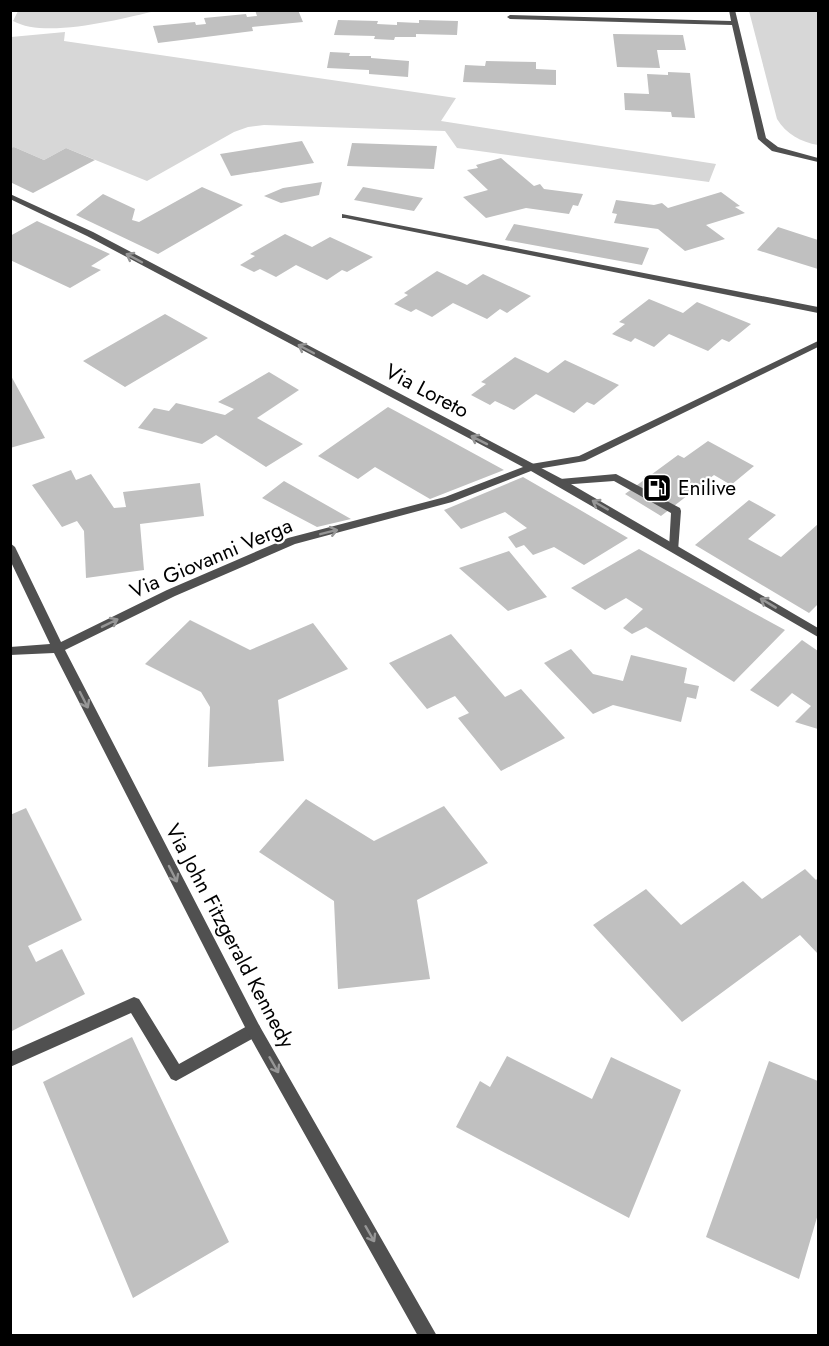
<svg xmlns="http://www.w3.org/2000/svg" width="829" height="1346" font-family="Jost,sans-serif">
  <rect width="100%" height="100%" fill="#fff"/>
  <path fill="#d7d7d7" d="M18,11v-1l138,1c-36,8 -111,28 -143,10z
    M749,11h69v134c-17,-3 -32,-11 -41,-26z
    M65,32l-1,9 392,57 -15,23 275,43 -7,18 -252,-34 -12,-17 -181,-6 -16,2 -14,5 -87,49 -81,-33 -22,12 -30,-13 -3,1v-111z"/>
  <path fill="#c0c0c0" d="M255,10h43l5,12 -51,5 1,4 -95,12 -5,-17 42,-4 1,3 10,-1 -2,-6 42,-4 1,3 10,-1z
    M338,20l40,1 -1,3 20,1v-3l22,1v-3l39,1 -1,14 -41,-1v3h-21l-1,3 -20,-1 1,-3 -41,-1z
    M613,34l70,1 3,15h-29l3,18 -43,-1z
    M330,52l20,1 -1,3h22v2l38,3 -1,16 -39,-3v-4l-42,-2z
    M486,61l50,1v7l20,1v15l-93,-3 2,-17 20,1z
    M668,72l22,1 5,45 -23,-1 -1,-5 -46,-2 -1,-17 25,1 -2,-20 21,1z
    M302,141l12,22 -83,13 -11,-22z
    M352,143l85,3 -3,23 -87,-3z
    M14,147l30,13 22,-12 29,12 -62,33 -23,-11v-34z
    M501,158l33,28 6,-2 4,5 39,5 -5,12 -5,-1 -4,9 -43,-6 -40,10 -23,-21 25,-7 -21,-20 11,-2 -2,-3z
    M322,182l-3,13 -38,8 -17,-7 19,-8z
    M202,187l41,18 -85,49 -82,-39 27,-21 32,15 -3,11 7,2z
    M363,187l60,11 -9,13 -60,-11z
    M721,192l19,14 -5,1 10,6 -39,12 19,14 -40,12 -27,-22 -44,-6 3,-9 -5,-1 4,-13 38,5 8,-2 6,5z
    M37,221l42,19 31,14 -19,12 10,4 -31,18 -60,-28v-24z
    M514,224l84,15 51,9 -7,17 -137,-25z
    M778,227l40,13v29l-61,-19z
    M285,234l27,13 18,-10 43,20 -26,15 -5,-2 -15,10 -31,-15 -20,12 -16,-8 -6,3 -14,-7 15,-9 -5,-2z
    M437,271l30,14 16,-11 48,22 -24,17 -7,-4 -13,10 -34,-16 -21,14 -16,-8 -5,3 -17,-8 14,-9 -4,-2z
    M649,299l34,14 14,-11 54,22 -22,18 -7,-3 -14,12 -39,-17 -15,13 -19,-9 -4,4 -19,-8 13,-10 -6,-2z
    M165,314l43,24 -83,49 -42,-26z
    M515,357l33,16 17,-13 54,25 -25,20 -7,-3 -13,11 -38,-19 -22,16 -19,-9 -5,4 -19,-10 15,-11 -5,-2z
    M269,372l30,18 -42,28 46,26 -37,23 -50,-32 -14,9 -64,-16 16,-20 15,3 7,-8 49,12 9,-6 -16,-7z
    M10,374l35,64 -35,10z
    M388,407l39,21 77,42 -74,29 -55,-32 -17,12 -40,-23z
    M708,441l46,25 -23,19 -17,-10 -53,41 -36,-22 53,-39 6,3z
    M71,470l5,10 15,-6 23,34 12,-1 -3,-15 77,-9 4,33 -64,8 4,46 -58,8 -2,-47 -7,-10 -15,6 -30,-42z
    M523,477l52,30 53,31 -44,27 -30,-18 -21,8 -9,-10 -8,3 -8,-11 19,-9 -22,-16 -44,17 -17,-19z
    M284,481l67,38 -34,8 -55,-29z
    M749,500l27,15 -28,24 33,18 37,-33v80l-9,9 -114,-68z
    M639,549l111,62 35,19 -51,52 -88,-55 -14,7 -9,-6 20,-19 -17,-11 -21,12 -34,-22z
    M509,551l38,46 -39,14 -49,-43z
    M190,620l60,30 63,-27 35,46 -70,31 6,61 -76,6 2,-60 -9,-15 -56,-28z
    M451,634l54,63 16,-8 44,49 -64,33 -43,-53 11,-5 -14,-17 -28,13 -38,-46z
    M802,640l16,11v78l-23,-7 16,-16 -19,-13 -14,14 -28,-17z
    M571,649l22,25 30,7 8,-26 56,13 -3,15 15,3 -3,13 -9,-2 -6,25 -68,-17 -20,9 -49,-51z
    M306,799l68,42 70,-35 44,57 -71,37 13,79 -92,10 -4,-88 -75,-49z
    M26,808l56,112 -54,26 8,16 26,-13 23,45 -75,38v-217z
    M805,869l11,11 2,-2v76l-18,-19 -118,87 -89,-97 53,-36 35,36 62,-44 19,18z
    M132,1037l97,205 -96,56 -90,-216z
    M507,1056l85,43 19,-42 70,33 -52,128 -173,-91 24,-46 10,6z
    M769,1061l49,20v133l-19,65 -93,-42z"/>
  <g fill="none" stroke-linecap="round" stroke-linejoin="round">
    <path fill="#505050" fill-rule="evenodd" d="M342,214l476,93v6l-473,-95h-3z
      M818,341v6l-233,114 -54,9 -5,-3 5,-3 48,-8z
      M616,474l64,34 1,3 -3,40 -4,1 -5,-4 2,-35 -57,-32 -54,4 -5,-3 5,-3z
      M134,997l5,2 40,65 70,-39 5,-2 5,2 2,5 -2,5 -83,46 -5,-2 -40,-66 -121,54v-15z"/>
    <path fill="#505050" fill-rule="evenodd" d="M729,10h6l31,128 12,9 40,11v4l-46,-11 -14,-12 -26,-114 -222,-6 -3,-2 3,-2 221,6z
      M10,194l83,38 471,248 254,148v9l-287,-166 -79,31 -157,42 -120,52 -110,54 194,375 178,311h-19l-169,-301 -195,-382 -44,2v-8l40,-3 -40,-84v-17l5,4 46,95 106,-52 121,-52 157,-41 78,-30 -436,-231 -77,-37z"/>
  </g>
  <defs><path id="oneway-shaft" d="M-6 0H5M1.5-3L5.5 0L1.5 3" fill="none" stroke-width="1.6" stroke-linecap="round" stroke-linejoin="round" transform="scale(1.5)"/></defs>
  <g stroke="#969696">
    <use href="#oneway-shaft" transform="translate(134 258) rotate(-152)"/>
    <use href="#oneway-shaft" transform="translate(306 349) rotate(-152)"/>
    <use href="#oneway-shaft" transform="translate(479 440) rotate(-153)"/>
    <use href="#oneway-shaft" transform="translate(600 505) rotate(-150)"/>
    <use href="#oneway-shaft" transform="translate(329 532) rotate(-14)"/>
    <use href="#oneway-shaft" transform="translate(768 603) rotate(-149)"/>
    <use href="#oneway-shaft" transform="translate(110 623) rotate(-26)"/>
    <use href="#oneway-shaft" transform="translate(84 700) rotate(63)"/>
    <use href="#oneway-shaft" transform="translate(173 874) rotate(63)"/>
    <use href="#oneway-shaft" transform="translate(274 1065) rotate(60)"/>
    <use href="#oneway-shaft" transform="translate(370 1234) rotate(60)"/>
  </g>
  <defs>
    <g id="fuel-square" transform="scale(1.5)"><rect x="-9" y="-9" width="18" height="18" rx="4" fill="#000" stroke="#fff"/><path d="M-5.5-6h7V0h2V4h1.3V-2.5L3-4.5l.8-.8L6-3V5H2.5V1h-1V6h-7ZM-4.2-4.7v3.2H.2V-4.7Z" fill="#fff"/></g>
  </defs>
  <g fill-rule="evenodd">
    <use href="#fuel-square" x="657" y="488"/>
  </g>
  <g text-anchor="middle" stroke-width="4.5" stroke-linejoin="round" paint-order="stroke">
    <g font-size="21" fill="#000" stroke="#fff">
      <text transform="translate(427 391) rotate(28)" y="7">Via Loreto</text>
      <text transform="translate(211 558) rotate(-23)" y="7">Via Giovanni Verga</text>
      <text transform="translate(230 936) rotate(62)" y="7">Via John Fitzgerald Kennedy</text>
    </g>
    <g font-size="21" fill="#000" stroke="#fff" text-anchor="start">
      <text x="678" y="495">Enilive</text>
    </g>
  </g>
  <rect width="829" height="1346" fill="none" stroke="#000000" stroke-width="24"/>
</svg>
